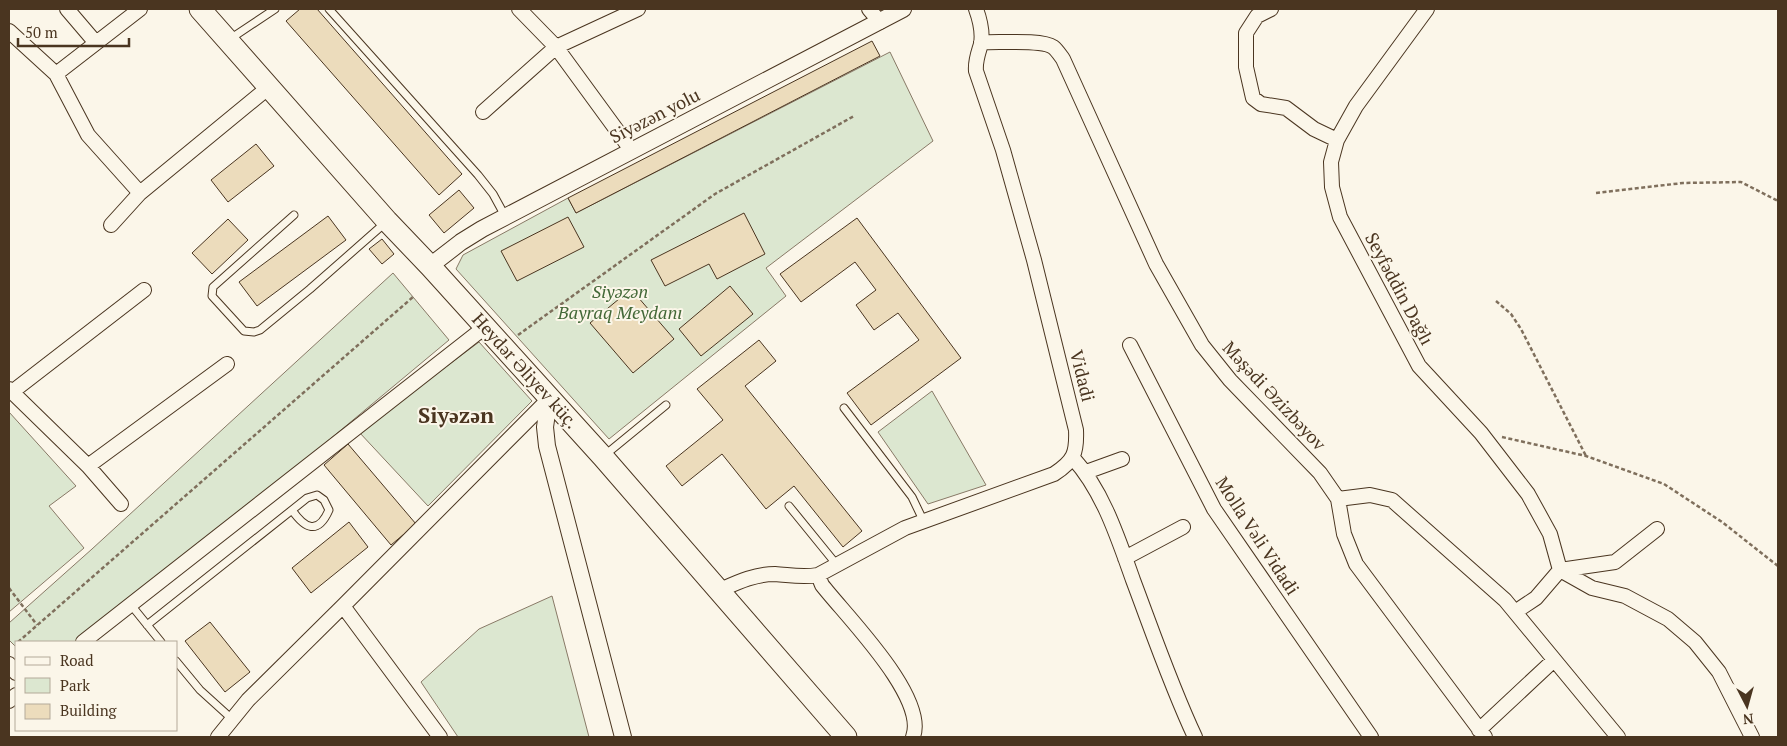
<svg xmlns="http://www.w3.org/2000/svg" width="1787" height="746" font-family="'PT Serif',serif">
  <rect width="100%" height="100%" fill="#fbf6e9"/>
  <path fill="#dce7d0" stroke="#887966" d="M890,52l43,89 -167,127 20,28 -177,143 -153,-170 7,-14 105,-57 8,15z
    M393,273l56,67 -168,140 -206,162h-59v5l-7,-7v-17l83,-74z
    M479,342l53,59 -104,105 -69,-74z
    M932,391l54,94 -58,19 -50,-72z
    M9,412l67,74 -27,20 35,42 -75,64z
    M552,596l37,141h-131l-37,-55 58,-53z"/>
  <path fill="#ecdcbc" stroke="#4a3520" d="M300,9h17l145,165 -23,21 -153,-174z
    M872,41l8,15 -304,157 -8,-15z
    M256,144l18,22 -46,36 -17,-22z
    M459,190l15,18 -30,25 -15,-18z
    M744,213l21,41 -48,25 -8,-15 -44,22 -14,-26z
    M328,216l18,24 -89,66 -18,-24z
    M568,217l16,30 -67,34 -16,-30z
    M857,218l104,140 -90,67 -24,-32 72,-53 -21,-27 -24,17 -18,-25 20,-15 -21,-28 -54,40 -21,-28z
    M228,219l20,21 -36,34 -20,-21z
    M382,239l12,15 -12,10 -13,-15z
    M730,286l23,28 -52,42 -22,-27z
    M631,289l43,50 -41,34 -43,-50z
    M759,340l17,21 -31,25 117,145 -19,16 -49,-61 -28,23 -44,-55 -40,32 -16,-20 57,-46 -26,-31z
    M348,444l68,80 -25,21 -67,-80z
    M349,522l19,25 -57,46 -19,-25z
    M210,622l40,50 -25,20 -40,-51z"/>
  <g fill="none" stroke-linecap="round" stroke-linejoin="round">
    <g stroke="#4a3520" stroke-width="9">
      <path id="service" d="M329,9l149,166 15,19 12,22
        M230,39l45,-30
        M294,215l-81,72 -1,9 32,35 10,1 6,-2 50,-41 75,-66
        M844,408l68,89 11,23
        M605,455l61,-50
        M789,506l48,59
        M131,605l30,37
        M147,625l145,-115 15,-12 10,-3 7,5 5,10c-11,25 -24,19 -37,0
        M176,661l24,29 32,29"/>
    </g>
    <g stroke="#4a3520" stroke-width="16">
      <path id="minor" d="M67,9l29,34
        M519,9l37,38 76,104
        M869,9l11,13
        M1271,9l-14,7 -11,17v34l7,31 8,6 25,4 28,21 23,11
        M1427,9l-71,97 -19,34 -6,22 1,25 8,30 79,149 62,67 47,61 22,40 10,36 32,18 33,8 43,23 27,23 24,30 33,65
        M9,31l47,43 32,61 52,58
        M981,42c15,1 61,-3 72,5 4,3 7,8 10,12l93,205 46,81 28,35 90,93 18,26 6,35 12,30 129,173
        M56,74l84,-65
        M483,112l73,-65 82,-38
        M111,225l29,-32 129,-106
        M1130,345l84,164 157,228
        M9,389l79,77 139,-102
        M12,392l132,-102
        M1073,458c30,33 45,80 60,122 20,53 38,106 62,157
        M88,466l33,38
        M1086,472l36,-13
        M1338,499l32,-4 22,5 113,100 113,137
        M1125,558l58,-31
        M818,575l4,10c24,31 106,112 91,152
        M718,591c18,-8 36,-17 57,-17 15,1 27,4 43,1l87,-47 149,-54c20,-13 23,-21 22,-44l-42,-170 -31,-110 -27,-79c-1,-10 2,-17 5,-27 2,-12 -1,-24 -5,-35
        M343,606l97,131
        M1515,612l21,-14 24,-28 55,-8 42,-33
        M83,642l402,-315
        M9,664l7,9
        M9,701l7,-6
        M1479,730l75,-70
        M218,737l30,-37 95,-94 206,-207"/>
    </g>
    <g stroke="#4a3520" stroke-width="18">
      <path id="tertiary" d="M430,266l31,-24 21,-13 421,-220
        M549,399l-4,28 2,19 76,291"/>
    </g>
    <g stroke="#4a3520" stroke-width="23">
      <path id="primary" d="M200,9l187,212 43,45 173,191 243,280"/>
    </g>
    <path stroke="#7f6f5c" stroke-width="2.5" stroke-dasharray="4 2.5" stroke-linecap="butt" d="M1596,193l87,-10 58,-1 37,19
      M1496,301l15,13 10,15 65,127
      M518,335l197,-141 139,-78
      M1502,437l84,19 78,28 58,38 56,44
      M9,588l28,37
      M18,642l395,-345"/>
    <use href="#service" stroke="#fbf6e9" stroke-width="7"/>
    <use href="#minor" stroke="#fbf6e9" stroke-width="14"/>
    <use href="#tertiary" stroke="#fbf6e9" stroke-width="16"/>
    <use href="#primary" stroke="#fbf6e9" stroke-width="21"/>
  </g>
  <g text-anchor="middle" stroke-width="4" stroke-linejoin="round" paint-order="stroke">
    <g font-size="18" fill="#4a3520" stroke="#fbf6e9">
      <text transform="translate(655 116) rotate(-27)" y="6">Siyəzən yolu</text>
      <text transform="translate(1399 289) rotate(62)" y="6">Seyfəddin Dağlı</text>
      <text transform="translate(525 371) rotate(48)" y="6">Heydər Əliyev küç.</text>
      <text transform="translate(1082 376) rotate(76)" y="6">Vidadi</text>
      <text transform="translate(1274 396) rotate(47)" y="6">Məşədi Əzizbəyov</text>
      <text transform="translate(1257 536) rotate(57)" y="6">Molla Vəli Vidadi</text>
    </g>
    <g font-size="18" font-style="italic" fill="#436837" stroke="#fbf6e9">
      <text x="620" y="298">Siyəzən<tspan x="620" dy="21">Bayraq Meydanı</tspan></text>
    </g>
    <g font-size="22" font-weight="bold" fill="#4a3520" stroke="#fbf6e9">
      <text x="456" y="423">Siyəzən</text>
    </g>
  </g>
  <rect width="1787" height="746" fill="none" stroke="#4a3520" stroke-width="20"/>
  <rect x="15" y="641" width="162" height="90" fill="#fbf6e9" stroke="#b4a999"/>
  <rect x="25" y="657" width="25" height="8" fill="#fbf6e9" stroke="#b4a999"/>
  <text x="60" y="666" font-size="15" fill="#4a3520">Road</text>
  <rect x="25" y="678" width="25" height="15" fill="#dce7d0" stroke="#b4a999"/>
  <text x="60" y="691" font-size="15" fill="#4a3520">Park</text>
  <rect x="25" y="704" width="25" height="15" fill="#ecdcbc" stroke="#b4a999"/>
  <text x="60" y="716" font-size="15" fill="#4a3520">Building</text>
  <g transform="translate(1747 706) rotate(174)" stroke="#fbf6e9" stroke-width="4" paint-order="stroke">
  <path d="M0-4L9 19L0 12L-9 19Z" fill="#4a3520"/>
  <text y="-8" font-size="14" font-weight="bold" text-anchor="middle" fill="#4a3520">N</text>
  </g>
  <path d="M18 38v8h111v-8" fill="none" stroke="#4a3520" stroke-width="2.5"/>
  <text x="25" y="38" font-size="15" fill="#4a3520" stroke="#fbf6e9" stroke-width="4" paint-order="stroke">50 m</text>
</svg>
